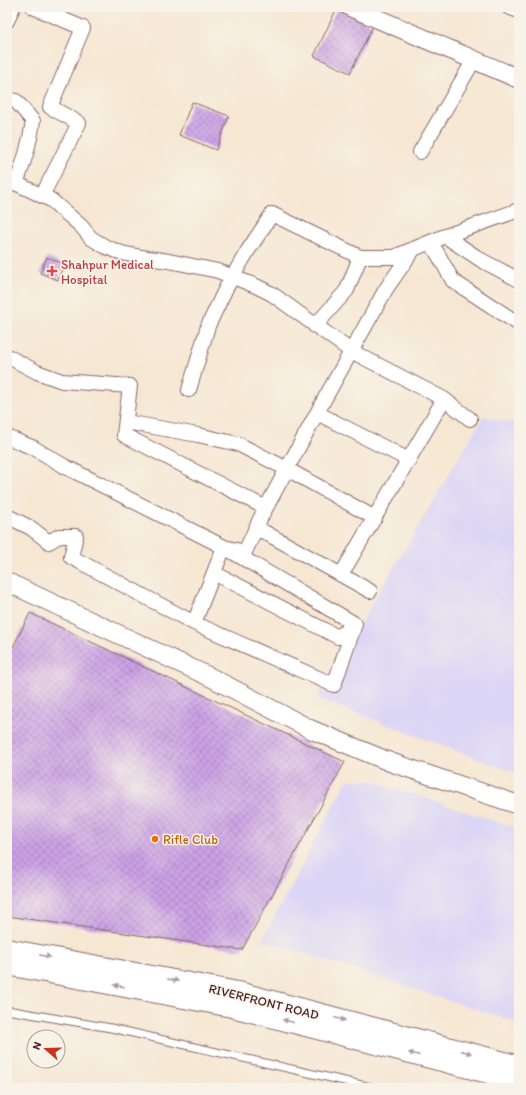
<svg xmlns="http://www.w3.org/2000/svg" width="526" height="1095" font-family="Itim,sans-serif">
  <defs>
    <pattern id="building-cross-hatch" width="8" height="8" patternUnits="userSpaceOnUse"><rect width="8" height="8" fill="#cca2e6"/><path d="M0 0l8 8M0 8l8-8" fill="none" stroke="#a883bb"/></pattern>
  </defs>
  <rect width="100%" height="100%" fill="#f7f3e8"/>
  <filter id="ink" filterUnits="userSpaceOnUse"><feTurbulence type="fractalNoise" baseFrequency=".025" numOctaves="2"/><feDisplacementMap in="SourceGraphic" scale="8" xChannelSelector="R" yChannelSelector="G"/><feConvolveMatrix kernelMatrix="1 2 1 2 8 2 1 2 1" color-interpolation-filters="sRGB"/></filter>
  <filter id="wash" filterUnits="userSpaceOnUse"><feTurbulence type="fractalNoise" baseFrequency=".012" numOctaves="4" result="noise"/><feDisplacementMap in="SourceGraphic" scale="16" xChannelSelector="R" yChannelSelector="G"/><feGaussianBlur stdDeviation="0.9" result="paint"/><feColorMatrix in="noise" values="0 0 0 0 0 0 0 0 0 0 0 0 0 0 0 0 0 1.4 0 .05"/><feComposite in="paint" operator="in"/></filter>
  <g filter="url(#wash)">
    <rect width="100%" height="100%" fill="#f6e7d3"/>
    <path fill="#dcd6f6" d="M484,416l35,9v349l-49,-18 -154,-58z
      M347,780h23l149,49v194l-257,-83z"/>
    <g id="blocks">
      <path fill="url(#building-cross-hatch)" d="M337,8l36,18 -23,47 -36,-17z
        M192,102l37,14 -13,34 -37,-15z
        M47,257l17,7 -6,16 -18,-7z
        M30,613l315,149 -103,188 -235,-34v-257z"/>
    </g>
  </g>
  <g filter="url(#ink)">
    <use href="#blocks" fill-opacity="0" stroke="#866566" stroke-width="1"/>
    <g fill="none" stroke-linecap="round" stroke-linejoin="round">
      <g stroke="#866566" stroke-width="9">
        <path id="service" d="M7,1010l104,18 264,60"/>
      </g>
      <g stroke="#866566" stroke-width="16">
        <path id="minor" d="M33,7l50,21 -33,79 29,16 -37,73
          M508,7l11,4
          M7,21l6,-14
          M7,99l9,2 17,20c-3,22 -9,42 -17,63
          M420,152l54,-92
          M7,179l44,21 30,26 10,12 15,9 16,6 19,4 28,4 49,10 38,15 16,8 79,57 93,48 -103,176
          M445,236l36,24 38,20
          M431,242l22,39 66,43
          M315,326l32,-36 13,-33
          M7,356l30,16 25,9 68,5 -6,49 142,73
          M189,390l19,-64 18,-38 21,-36 25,-38 88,43h34l51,-21 74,-26
          M444,399l26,20
          M317,413l92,47
          M126,422l72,13 40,9 49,25 88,49
          M7,437l27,11 30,18 160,81 131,77
          M7,516l24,12 18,14 10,-6h17l-5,21 123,66
          M257,528l113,63
          M214,573l124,64 17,-13
          M355,624l-21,61 -140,-62 30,-76 21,5 16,-35 63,-117 62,-111 27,-39"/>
      </g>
      <g stroke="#866566" stroke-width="20">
        <path id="tertiary" d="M350,7l169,72
          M7,582l205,96 98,51 80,33 129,43"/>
      </g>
      <g stroke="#866566" stroke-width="22">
        <path id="secondary" d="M7,949l231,43 281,74
          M7,965l225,42 287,74"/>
      </g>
      <use href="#service" stroke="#fff" stroke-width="7"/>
      <use href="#minor" stroke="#fff" stroke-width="14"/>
      <use href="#tertiary" stroke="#fff" stroke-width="18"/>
      <use href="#secondary" stroke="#fff" stroke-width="20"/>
    </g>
    <defs><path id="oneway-solid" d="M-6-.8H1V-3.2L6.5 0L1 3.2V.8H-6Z"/></defs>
    <g fill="#ae9aa0">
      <use href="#oneway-solid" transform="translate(45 956) rotate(11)"/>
      <use href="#oneway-solid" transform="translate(173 980) rotate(11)"/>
      <use href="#oneway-solid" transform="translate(119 986) rotate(-170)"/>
      <use href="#oneway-solid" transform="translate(340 1019) rotate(15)"/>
      <use href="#oneway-solid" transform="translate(288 1021) rotate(-165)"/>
      <use href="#oneway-solid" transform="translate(466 1052) rotate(15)"/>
      <use href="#oneway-solid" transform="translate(414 1054) rotate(-165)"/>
    </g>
  </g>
  <path fill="#e0444e" stroke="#f7f3e8" stroke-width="1.5" d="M50 265h4v4h4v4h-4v4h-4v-4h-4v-4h4z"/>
  <circle fill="#e8710a" stroke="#f7f3e8" stroke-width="1.5" cx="155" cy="839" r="4"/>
  <g text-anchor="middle" stroke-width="3" stroke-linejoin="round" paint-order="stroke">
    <g font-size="13" fill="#be3a42" stroke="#f7f3e8" text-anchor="start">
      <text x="61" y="269">Shahpur Medical<tspan x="61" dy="15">Hospital</tspan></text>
    </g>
    <g font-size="13" fill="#c56008" stroke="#f7f3e8" text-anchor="start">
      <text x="163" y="844">Rifle Club</text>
    </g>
    <g font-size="13" fill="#4a1f2b" stroke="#f7f3e8">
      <text transform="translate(264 1001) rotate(14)" y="5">RIVERFRONT ROAD</text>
    </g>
  </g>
  <rect width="526" height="1095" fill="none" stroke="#f7f3e8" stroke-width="24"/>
  <g transform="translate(46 1049) rotate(290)"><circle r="19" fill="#f7f3e8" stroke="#b29e9c"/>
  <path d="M0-3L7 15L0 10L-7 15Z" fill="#c8321e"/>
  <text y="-6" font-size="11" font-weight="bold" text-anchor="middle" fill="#4a1f2b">N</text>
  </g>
</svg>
